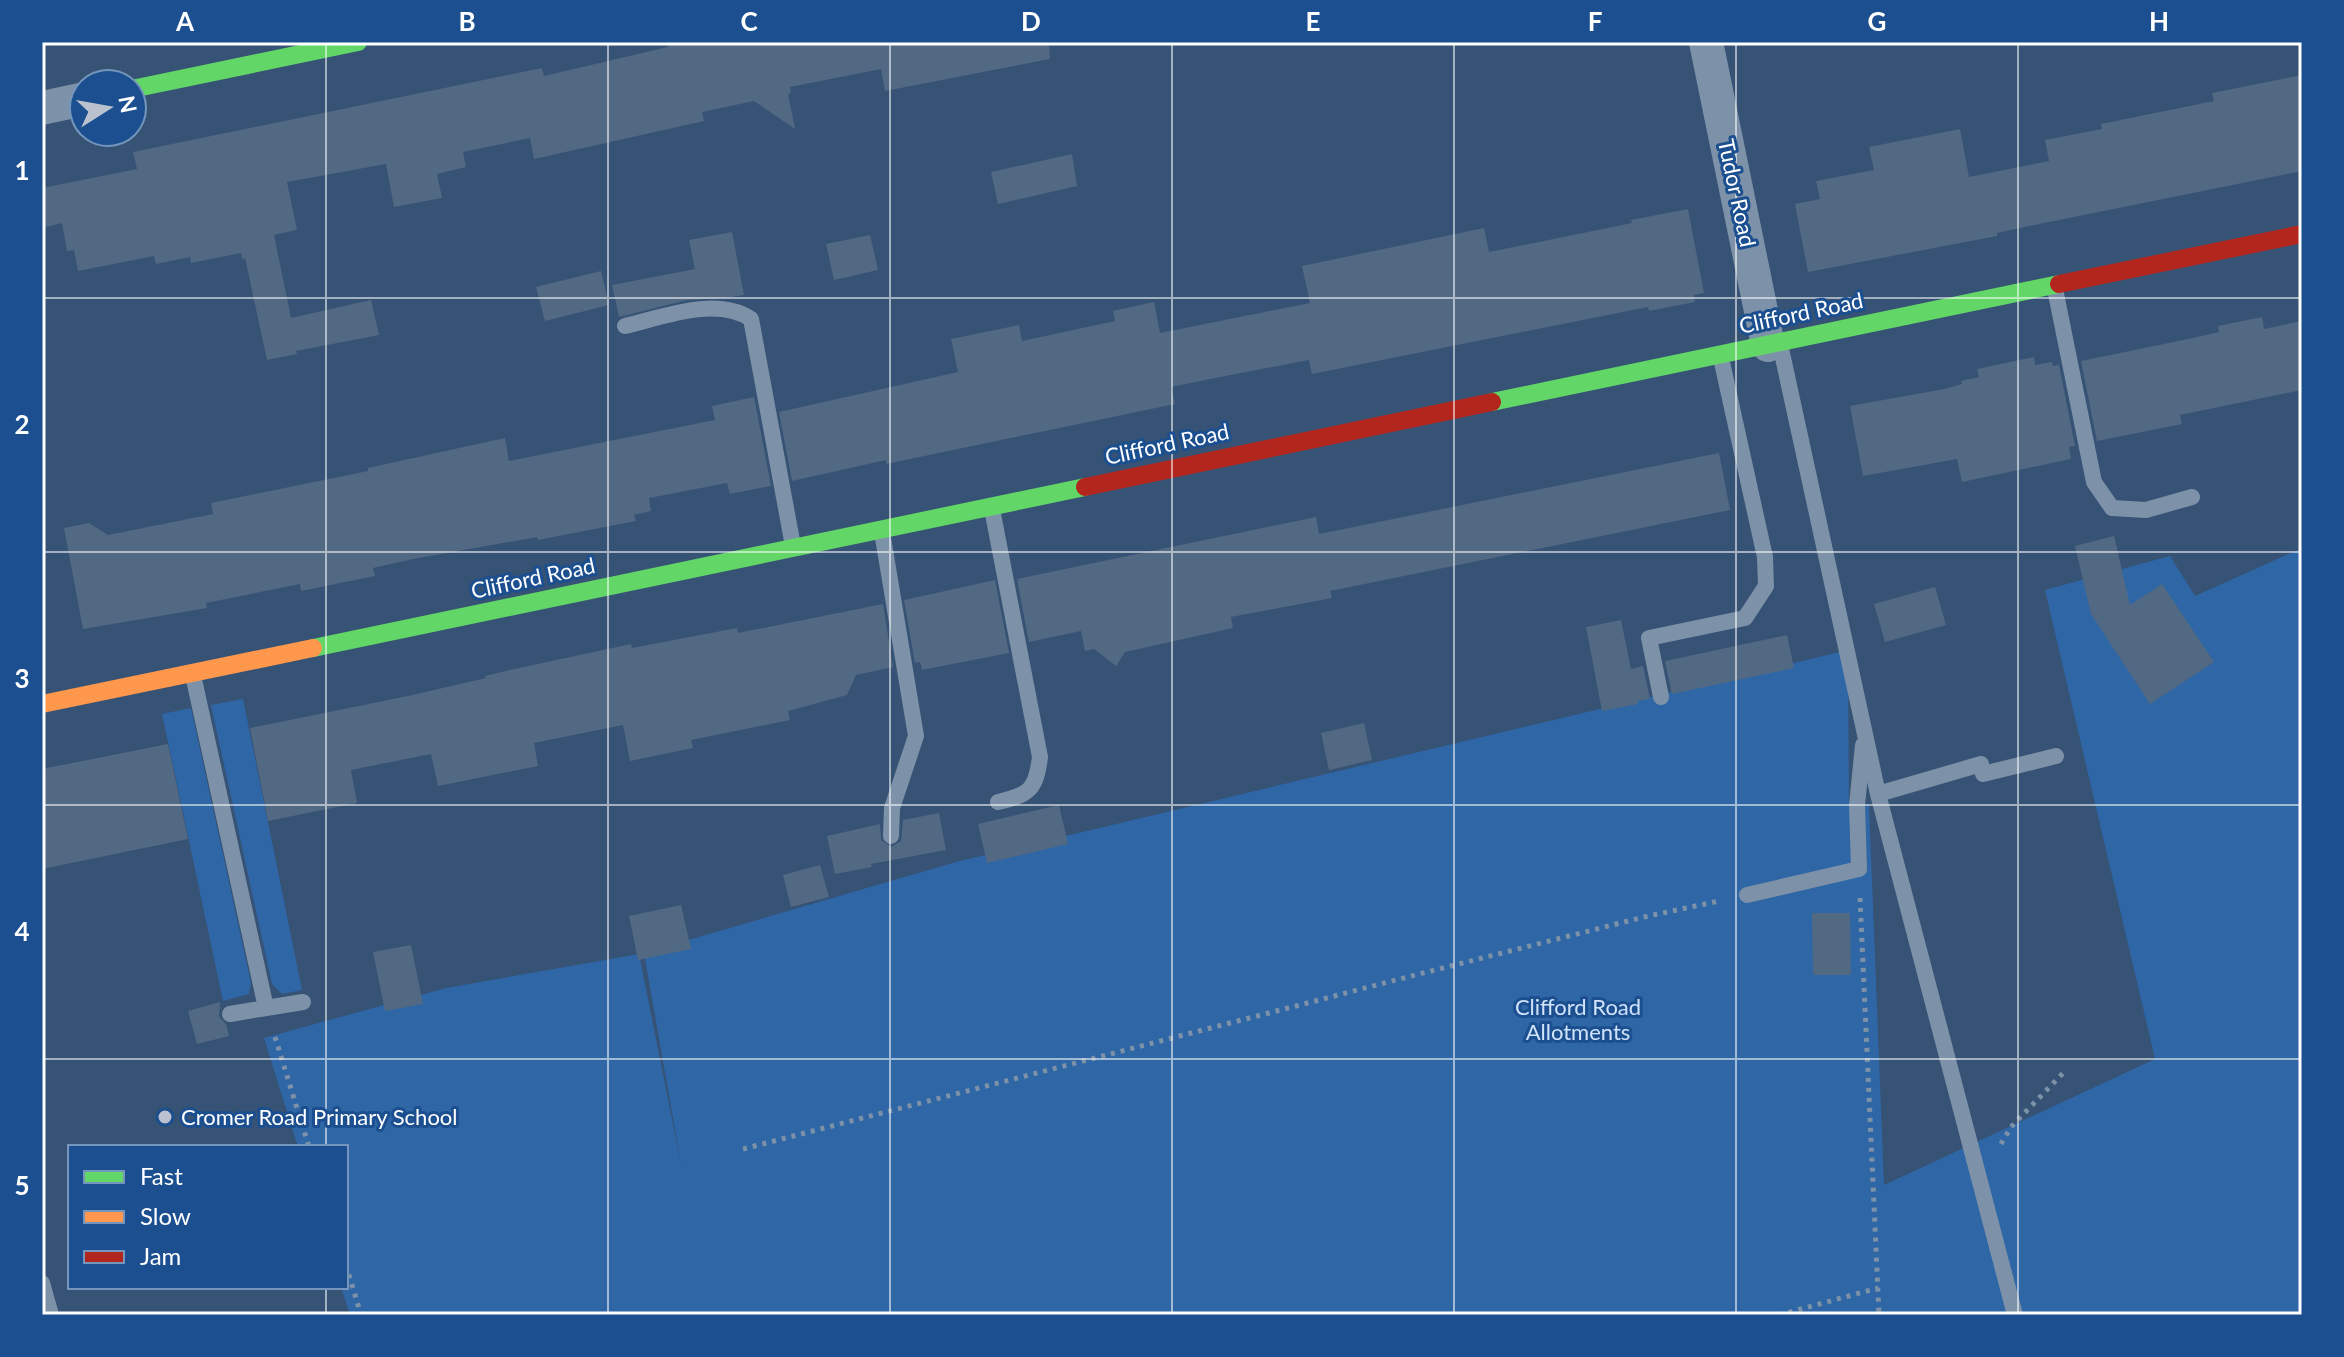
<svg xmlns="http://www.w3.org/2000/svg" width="2344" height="1357" font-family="Lato,sans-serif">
  <rect width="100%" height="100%" fill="#365274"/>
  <path fill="#2f66a5" d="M2302,548v767h-1952l-9,-28h5v-140h-48l-34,-109 182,-50 193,-34 42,210 -37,-211 312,-91 892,-212 1,156 20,-2 15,381 271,-126 -110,-469 125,-34 25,40z
    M243,699l59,291 -20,4 -10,-10 -61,-279z
    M191,708l60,275 -2,11 -26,7 -61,-287z"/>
  <path fill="#526984" d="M667,42h382l1,17 -165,32 -4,-22 -91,18 1,6 -3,1 7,35 -41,-28 -52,11 2,9 -170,38 -4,-21 -67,14 3,15 -29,7 5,24 -48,9 -8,-43 -99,18 10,48 -23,5 17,83 80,-18 8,35 -83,16 1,3 -30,6 -22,-102 -3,1 -1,-6 -50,10 -1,-6 -34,7 -2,-8 -76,15 -4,-21 -7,1 -5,-28 -20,5v-40l95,-19 -4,-17 409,-84 2,8 124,-29z
    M2302,75v96l-273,55 -32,7v3l-189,36 -13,-68 25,-5 -4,-18 58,-11 -5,-23 91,-18 9,48 80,-16 -4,-21 57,-11 -1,-5 113,-23 -2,-8z
    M1072,154l5,32 -79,18 -7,-32z
    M1688,209l16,84 -10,2 1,7 -46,9 -1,-4 -336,67 -3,-14 -89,17 -49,10 4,17 -289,60v-4l-94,21 -13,-69 179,-40 -7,-33 68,-14 3,16 93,-20 -2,-10 41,-9 6,31 150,-30 -8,-37 182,-38 5,24 143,-29 -1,-3z
    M732,232l12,63 -20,3 -37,2 -68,17 -7,-32 83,-16 -6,-29z
    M870,235l8,35 -44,10 -8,-36z
    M601,271l8,34 -64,16 -9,-34z
    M2262,317l2,12 38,-8v69l-122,25 2,9 -85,17 -16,-80 112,-23 26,-6 -1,-6z
    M2034,357l1,8 17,-3 1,4 6,-1 16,81 -6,1 2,12 -109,23 -5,-23 -94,17 -13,-70 94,-17 18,-5 -1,-3 18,-4 -2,-8z
    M754,397l17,89 -41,8 -3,-11 -78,15 2,13 -17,4 2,6 -98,19 -1,-3 -124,22 -40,9 2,8 -74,15 -1,-7 -94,19 1,5 -124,21 -19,-101 25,-5 19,12 105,-21 -2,-11 157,-32v-3l137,-30 4,23 206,-41 -3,-14z
    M1719,453l11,57 -400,81 2,7 -101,19 2,11 -108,24 -9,14 -22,-17 -9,2 -4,-20 -52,11 -12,-63 299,-62 3,17z
    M2114,536l16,69 32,-21 52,78 -64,42 -59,-90 -16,-68z
    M995,580l14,73 -87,17 -2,-8 -5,1 -11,-63z
    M1935,587l11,38 -61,17 -11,-38z
    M883,604l10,63 -37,8 -9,20 -59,16 2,9 -99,20 2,8 -63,13 -7,-36 -89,18 4,23 -100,20 -7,-32 -80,16 6,33 -89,18 -18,-93 158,-32 78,-18 -1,-2 34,-8 112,-24 1,4 105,-20 1,5z
    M1621,620l10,49 12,-3 7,33 -13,2 1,3 -36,7 -16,-84z
    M1787,635l7,33 -122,26 -7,-33z
    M1364,723l8,37 -43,10 -8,-37z
    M168,744l20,95 -146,30v-100z
    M1059,805l9,39 -81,19 -9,-39z
    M939,813l7,37 -75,14 1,3 -37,7 -8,-38 53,-12 1,16 10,7 10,-6 2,-21z
    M820,865l9,32 -38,10 -8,-32z
    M681,905l10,44 -53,11 -9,-44z
    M1812,913h38l1,62h-38z
    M411,945l12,59 -38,7 -12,-59z
    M220,1002l-1,15 7,7 3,12 -32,8 -9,-33z"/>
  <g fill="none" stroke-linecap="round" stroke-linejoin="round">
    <path stroke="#7d92a8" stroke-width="5" stroke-dasharray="4 6" stroke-linecap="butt" d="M1860,898l19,417
      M275,1037l34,110
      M2001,1144l10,-17 55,-57
      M743,1149l688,-178 213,-54 75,-16
      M346,1265l15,50
      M1779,1315l99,-27"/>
    <path stroke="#7d92a8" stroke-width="16" d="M2055,289l39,193 18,26 34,2 46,-13
      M625,326c38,-9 91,-30 126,-7l42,227
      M1780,344l98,450 103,-30 2,10 73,-18
      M992,509l48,248c-4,33 -11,38 -42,45
      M882,532l34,204 -24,72 -1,28
      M193,675l73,333 37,-6
      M1661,697l-12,-59 96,-20 21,-32 -1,-29 -44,-199
      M1878,794l137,521
      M1747,895l112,-26 -2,-64 6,-60
      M230,1014l36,-6
      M42,1283l9,32"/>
    <path stroke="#7d92a8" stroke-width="34" d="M1706,42l62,303
      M42,108l42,-9"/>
    <path stroke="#63d668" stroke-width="18" d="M132,89l226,-47
      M1492,402l567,-118
      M313,648l772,-161"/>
    <path stroke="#ff974d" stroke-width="18" d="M42,704l271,-56"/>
    <path stroke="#b3261e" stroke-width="18" d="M2059,284l243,-50
      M1085,487l407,-85"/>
  </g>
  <path fill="none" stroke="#fff" stroke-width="2" stroke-opacity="0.55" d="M326,42v1105M608,42v1273M890,42v1273M1172,42v1273M1454,42v1273M1736,42v1273M2018,42v1273M42,298h2260M42,552h2260M42,805h2260M42,1059h2260M326,1287v28"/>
  <circle fill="#b9c2ce" stroke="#1b4f8f" stroke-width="3" cx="165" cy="1117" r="8"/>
  <g text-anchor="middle" stroke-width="6" stroke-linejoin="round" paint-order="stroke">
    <g font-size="22" fill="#fff" stroke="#1b4f8f">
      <text transform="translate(1737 193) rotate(78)" y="8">Tudor Road</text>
      <text transform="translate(1801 313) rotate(-12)" y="8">Clifford Road</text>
      <text transform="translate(1167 444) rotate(-12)" y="8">Clifford Road</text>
      <text transform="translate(533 578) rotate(-12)" y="8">Clifford Road</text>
    </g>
    <g font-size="22" fill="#cfe3fa" stroke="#1b4f8f">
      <text x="1578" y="1015">Clifford Road<tspan x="1578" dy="25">Allotments</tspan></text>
    </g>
    <g font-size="22" fill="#fff" stroke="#1b4f8f" text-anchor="start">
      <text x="181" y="1125">Cromer Road Primary School</text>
    </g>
  </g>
  <rect width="2344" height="1357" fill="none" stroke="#1b4f8f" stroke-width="88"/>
  <rect x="68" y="1145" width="280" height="144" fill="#1b4f8f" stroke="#7695bc" stroke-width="2"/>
  <rect x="84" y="1171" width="40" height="12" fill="#63d668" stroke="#7695bc" stroke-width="2"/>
  <text x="140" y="1185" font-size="24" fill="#ffffff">Fast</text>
  <rect x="84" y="1211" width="40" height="12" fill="#ff974d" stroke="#7695bc" stroke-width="2"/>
  <text x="140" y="1225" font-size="24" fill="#ffffff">Slow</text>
  <rect x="84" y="1251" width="40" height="12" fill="#b3261e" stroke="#7695bc" stroke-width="2"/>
  <text x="140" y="1265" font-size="24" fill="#ffffff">Jam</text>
  <g transform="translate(108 108) rotate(79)"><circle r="38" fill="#1b4f8f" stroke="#7695bc" stroke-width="2"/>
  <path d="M0-6L14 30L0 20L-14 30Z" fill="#b9c2ce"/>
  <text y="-12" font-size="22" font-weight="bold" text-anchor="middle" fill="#ffffff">N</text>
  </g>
  <rect x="44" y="44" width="2256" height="1269" fill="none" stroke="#fff" stroke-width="3"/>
  <g font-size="26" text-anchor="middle" font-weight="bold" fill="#fff">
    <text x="185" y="31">A</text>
    <text x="467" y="31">B</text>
    <text x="749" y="31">C</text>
    <text x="1031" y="31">D</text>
    <text x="1313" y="31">E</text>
    <text x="1595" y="31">F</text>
    <text x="1877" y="31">G</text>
    <text x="2159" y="31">H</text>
    <text x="22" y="180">1</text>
    <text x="22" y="434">2</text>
    <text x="22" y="688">3</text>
    <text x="22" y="941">4</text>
    <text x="22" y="1195">5</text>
  </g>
</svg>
